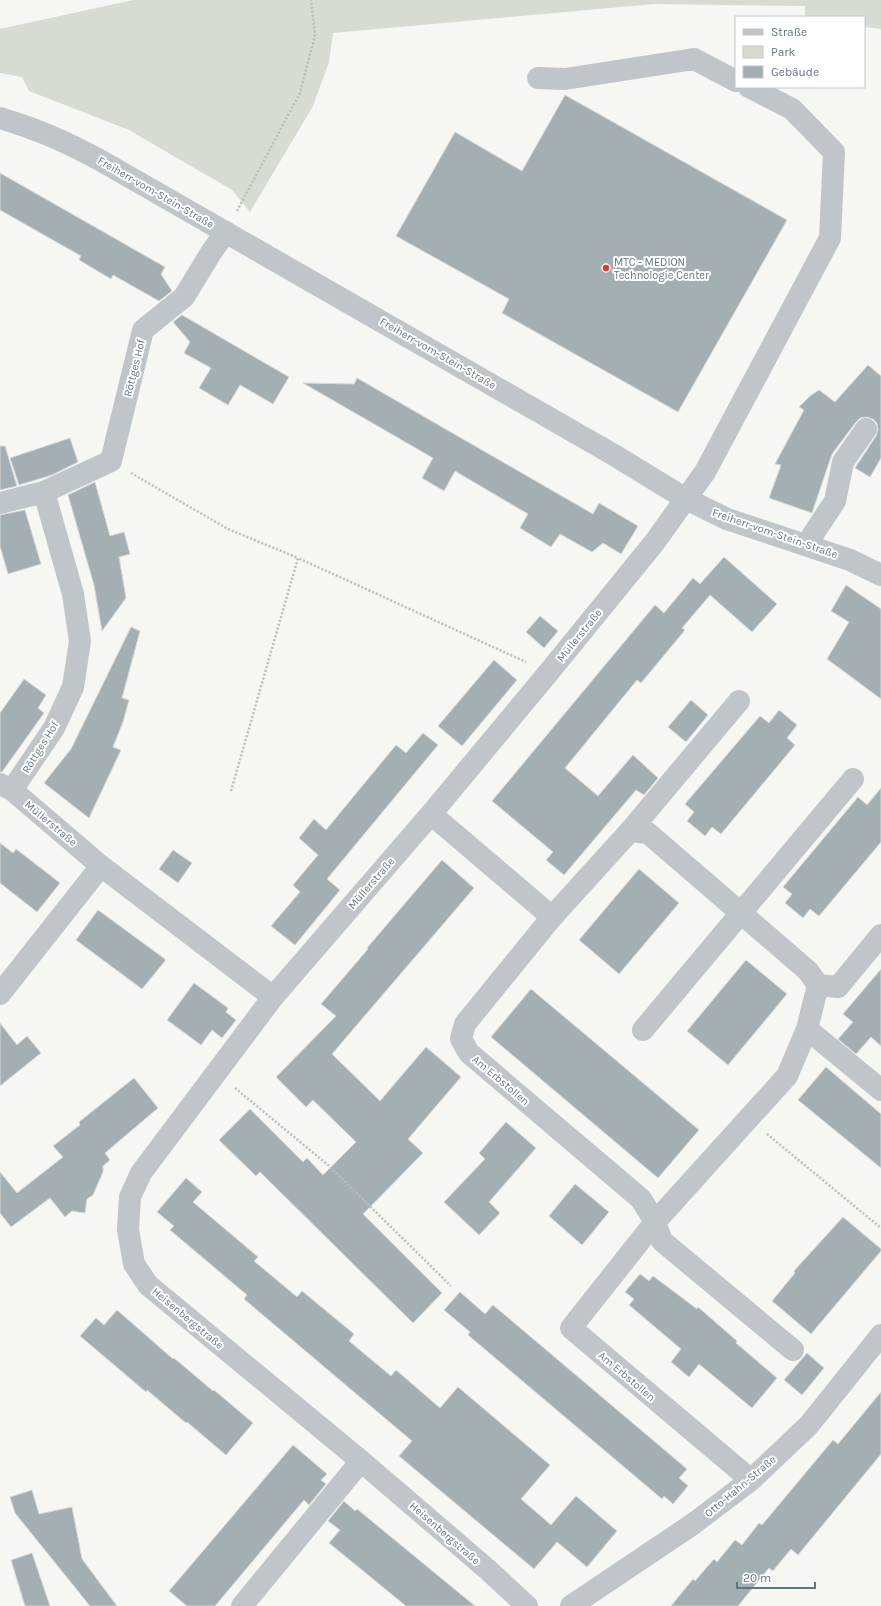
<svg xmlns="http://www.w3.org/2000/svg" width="881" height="1606" font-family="Karla,sans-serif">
  <rect width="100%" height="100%" fill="#f6f6f3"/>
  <path fill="#d7dbd2" d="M133,0h748v29l-17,-2v-10h-59v-11l-151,-2 -321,29 -4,29 -16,44 -63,106 -18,-22 -103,-60 -100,-39 -7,-14 -22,-4v-44z"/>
  <path fill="#a4afb3" stroke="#d8d8d6" d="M565,95l222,125 -109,192 -176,-99 7,-14 -113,-63 59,-104 67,39z
    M0,173l165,94 -4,7 11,17 -13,10 -46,-26 -2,4 -32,-19 2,-4 -81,-46z
    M182,315l107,62 -16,27 -33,-19 -12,20 -29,-17 12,-20 -27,-15 6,-11 -17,-20z
    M868,365l13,11v82l-11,19 -15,-9 21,-32 2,-6 -1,-7 -4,-4 -6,-2 -7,1 -4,4 -24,32 -20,59 -43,-15 12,-33 -6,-1 29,-54 -5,-3 11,-11 9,-6 16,12z
    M357,378l236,136 6,-11 39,23 -17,28 -18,-11 -11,9 -32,-18 -9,13 -31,-19 8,-14 -73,-43 -11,20 -22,-13 11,-20 -130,-75 51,1z
    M70,438l8,24 -26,13 -33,10 -9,-27z
    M0,446h5l12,40 -17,4z
    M95,482l15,54 14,-4 6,22 -11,3 7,41 -24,33 -8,-46 -26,-90z
    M25,510l16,54 -33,10 -8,-28v-31z
    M724,557l53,47 -25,28 -42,-37 -28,33 3,2 -44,53 -4,-3 -72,88 33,28 35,-41 25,23 -14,17 -8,-5 -72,85 -18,-15 7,-8 -61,-51 163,-196 9,8 29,-35 7,6z
    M846,585l35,24v90l-54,-40 22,-37 -18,-11z
    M540,616l18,15 -14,17 -18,-16z
    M131,627l9,4 -18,67 7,2 -6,22 -10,25 8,3 -32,68 -45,-35 27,-34z
    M494,660l23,20 -55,66 -24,-20z
    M24,679l22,16 -8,13 6,5 -42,59h-2v-59z
    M691,700l17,15 -22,27 -18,-15z
    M779,710l18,15 -10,13 8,7 -74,89 -9,-7 -7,9 -18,-15 7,-9 -9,-8 75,-88 9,7z
    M423,733l15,12 -111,134 13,11 -45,55 -24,-19 29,-34 -7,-7 25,-30 -19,-17 15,-19 12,11 70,-85 10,8z
    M881,788v54l-62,74 -9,-7 -7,9 -18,-15 7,-9 -9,-7 75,-90 9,8z
    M0,843l13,10 3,-4 44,34 -23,29 -37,-29z
    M173,850l19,13 -14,20 -19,-14z
    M442,860l32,28 -142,166 48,47 46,-54 35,30 -53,62 15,14 -60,61 79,79 -29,30 -153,-151 -4,4 -37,-36 31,-31 53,53 4,-4 16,17 33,-33 -43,-42 -7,7 -30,-30 60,-61 -15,-12 47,-55 -1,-1z
    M639,869l40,34 -60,71 -40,-34z
    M98,910l67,49v2l-23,28 -66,-49z
    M746,960l41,34 -59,71 -41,-34z
    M881,969v77l-10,-9 -15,17 -18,-15 15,-17 -10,-8z
    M194,983l34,25 -2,4 10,8 -14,18 -10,-8 -11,15 -34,-25z
    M531,989l168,141 -41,48 -167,-141z
    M0,1023l17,22 10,-9 14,17 -41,33z
    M826,1067l55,47v54l-83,-68z
    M134,1078l24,30 -53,45 5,7 -7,6v6l-10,23 -6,4 -2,14 -13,-2 -7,6 -15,-19 -39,29 -11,-14v-41l17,21 46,-36 -10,-11 27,-21 -1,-3z
    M506,1122l30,26 -47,54 11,11 -21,22 -35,-33 41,-43 -6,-6z
    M186,1178l16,14 -9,10 65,55 -4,4 43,36 5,-6 52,43 -5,7 42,35 5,-6 44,38 18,-21 92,78 -29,34 30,26 25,-29 41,35 -30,36 -30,-25 -23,27 -135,-113 13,-15 -168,-142 3,-4 -77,-65 4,-4 -17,-14z
    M575,1184l34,28 -27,33 -33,-29z
    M843,1217l38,32v2l-70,83 -39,-33 23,-28 -1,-2z
    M640,1274l9,7 4,-5 44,33 1,-2 39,34 -1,2 41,35 -25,30 -53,-44 -10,13 -18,-15 10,-13 -52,-44 5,-6 -9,-7z
    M460,1292l25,22 8,-9 194,164 -8,9 9,8 -15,18 -9,-8 -2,3 -194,-164 2,-3 -26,-22z
    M117,1310l56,49 1,-1 39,33 1,-1 39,33 -27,32 -39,-33 -1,1 -39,-33 -1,2 -66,-56 16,-18 8,7z
    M807,1353l17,15 -22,27 -18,-15z
    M881,1392v62l-83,101 -7,-6 -18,22 -4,-3 -31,38h-67l22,-27 2,2 19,-22 3,3 18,-22 7,5 17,-22 3,2 71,-85 5,4z
    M293,1445l34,29 -6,6 5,4 -17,21 -5,-5 -89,106h-28l-18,-15z
    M32,1490l7,24 33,-7 10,52 35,47h-27l-75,-93 -5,-16z
    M344,1501l11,10 2,-2 118,97h-69l-77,-63 11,-13 -12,-9z
    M32,1553l18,53h-25l-14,-46z"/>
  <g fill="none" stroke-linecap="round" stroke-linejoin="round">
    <path stroke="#b9bdbf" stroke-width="2.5" stroke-dasharray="2 2" stroke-linecap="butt" d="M237,211l63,-118 15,-58 -4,-35
      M131,473l97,56 70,29
      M231,791l67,-233 228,104
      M235,1088l93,77 123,121
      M767,1134l114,94"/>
    <path stroke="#bfc5c8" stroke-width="22" d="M538,78l27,1 129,-20 42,22
      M0,118c40,12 69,25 105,45l509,292 72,44 41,20 123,41 31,15
      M44,492l67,-31 32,-131 41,-33 28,-46 14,-19
      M0,503l44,-11 29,102 7,47 -7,46 -19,41 -42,62
      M806,545l29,-44 8,-39 23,-33
      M0,784l12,6 89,76 172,131 158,-183 118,-142 105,-129 51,-71 125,-234 4,-86 -42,-43 -43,-22
      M431,814l121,103
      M630,831l109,-130
      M818,985l20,2 43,-52
      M0,994l101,-128
      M273,997l-132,176 -11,24 -2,33 6,34 14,21 213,176 126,108 40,37
      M807,1029l74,61
      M643,1030l210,-251
      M751,1480l-180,-152 84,-106 132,-146 20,-47 11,-44 -10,-14 -160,-138 -18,-2 -78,86 -87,107 -4,15 8,14 172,146 14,23 7,19 131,109
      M242,1606l119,-145
      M571,1606l122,-82 58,-44 58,-55 72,-90"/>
  </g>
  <circle fill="#e73722" stroke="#fff" stroke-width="1.5" cx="606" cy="268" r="4"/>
  <g text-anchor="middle" stroke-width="4" stroke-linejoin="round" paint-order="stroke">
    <g font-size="11" fill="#61767f" stroke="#fff">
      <text transform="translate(156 192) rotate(30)" y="4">Freiherr-vom-Stein-Straße</text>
      <text transform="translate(438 353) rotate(30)" y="4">Freiherr-vom-Stein-Straße</text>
      <text transform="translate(134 368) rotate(-76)" y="4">Röttges Hof</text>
      <text transform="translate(775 533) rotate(19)" y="4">Freiherr-vom-Stein-Straße</text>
      <text transform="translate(579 635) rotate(-51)" y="4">Müllerstraße</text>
      <text transform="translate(40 747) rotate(-58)" y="4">Röttges Hof</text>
      <text transform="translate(51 823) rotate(40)" y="4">Müllerstraße</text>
      <text transform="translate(371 883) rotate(-49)" y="4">Müllerstraße</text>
      <text transform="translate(501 1080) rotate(40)" y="4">Am Erbstollen</text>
      <text transform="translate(188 1318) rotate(40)" y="4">Heisenbergstraße</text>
      <text transform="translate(627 1376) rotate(40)" y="4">Am Erbstollen</text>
      <text transform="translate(740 1486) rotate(-40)" y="4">Otto-Hahn-Straße</text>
      <text transform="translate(445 1533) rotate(41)" y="4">Heisenbergstraße</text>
    </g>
    <g font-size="11" fill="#61767f" stroke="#fff" text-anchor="start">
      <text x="614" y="266">MTC - MEDION<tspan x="614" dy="13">Technologie Center</tspan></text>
    </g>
  </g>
  <rect x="735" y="16" width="130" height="72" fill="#ffffff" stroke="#c0c8cc"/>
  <rect x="743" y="29" width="20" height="6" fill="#bfc5c8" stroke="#c0c8cc"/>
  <text x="771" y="36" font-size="12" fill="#61767f">Straße</text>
  <rect x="743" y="46" width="20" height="12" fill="#d7dbd2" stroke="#c0c8cc"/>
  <text x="771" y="56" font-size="12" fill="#61767f">Park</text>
  <rect x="743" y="66" width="20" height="12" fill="#a4afb3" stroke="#c0c8cc"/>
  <text x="771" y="76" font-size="12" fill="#61767f">Gebäude</text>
  <path d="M737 1582v6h78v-6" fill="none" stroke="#61767f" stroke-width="2"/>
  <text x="743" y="1582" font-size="12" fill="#61767f" stroke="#ffffff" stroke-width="3" paint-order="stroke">20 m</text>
</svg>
